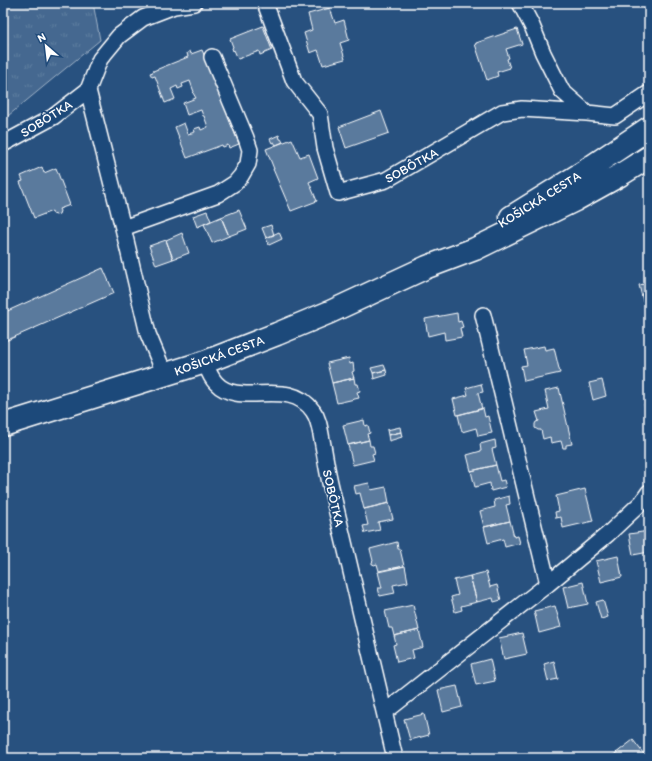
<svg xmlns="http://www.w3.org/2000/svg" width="652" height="761" font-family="Itim,sans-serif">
  <defs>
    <pattern id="grass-tufts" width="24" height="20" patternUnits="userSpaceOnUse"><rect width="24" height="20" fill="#446890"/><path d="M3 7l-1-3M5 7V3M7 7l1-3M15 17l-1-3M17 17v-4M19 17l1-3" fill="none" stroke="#607fa1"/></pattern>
  </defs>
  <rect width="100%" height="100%" fill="#28517f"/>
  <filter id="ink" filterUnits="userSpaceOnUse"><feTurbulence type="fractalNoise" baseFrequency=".025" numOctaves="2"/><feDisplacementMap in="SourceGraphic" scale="8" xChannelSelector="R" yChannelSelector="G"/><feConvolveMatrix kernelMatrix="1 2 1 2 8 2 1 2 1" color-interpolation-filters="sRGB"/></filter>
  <g filter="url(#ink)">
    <path fill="url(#grass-tufts)" stroke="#a2b4c8" d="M3,3h90l7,37 -97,80z"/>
    <path fill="#5a7a9d" stroke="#fff" d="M330,8l5,15 9,-3 5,20 -9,3 5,16 -22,6 -5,-15 -8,3 -6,-20 8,-3 -4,-16z
      M263,26l9,24 -12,5 -1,-4 -21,8 -4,-9 -1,1 -1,-3 1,-1 -3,-8z
      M517,29l5,15 -16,5 3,9 -2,1 3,9 -13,4 1,4 -11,4 -12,-36h1v-1z
      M202,50l23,56h-1l15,38 -10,4 -1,-3 -5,2 -1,-2 -35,13 -12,-31 9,-4 4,11 7,-2 -1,-3 6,-2 1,3 7,-3 -4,-11h-1l-2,-6 -14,5 -4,-12 13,-5 -3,-5 1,-1 -4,-11 -8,3 1,3 -5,2 -1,-3 -6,3 4,10 -10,4 -10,-27 -3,1 -2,-4 3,-1v-1l35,-14 -1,-4 3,-2 1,3z
      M381,111l8,22 -43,15 -7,-21z
      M279,135l1,4h1l2,3 -7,3 -2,-3 -2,1 -2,-4z
      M292,139l8,18 9,-3 9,24 -9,4 8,19 -26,10 -18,-42h1l-8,-20z
      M42,167l2,6 12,-5 14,37 -11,4 1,2 -1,3 -3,1 -3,-1 -1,-3 -18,7 -14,-36 3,-1 -2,-5z
      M239,210l8,19 -18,7 -8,-19z
      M207,211l4,10 -14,6 -4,-11z
      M221,217l8,19 -17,7 -8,-19z
      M271,225l3,10 -8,3 -4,-10z
      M279,232l3,7 -13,6 -3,-7z
      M182,233l7,20 -16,6 -7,-19z
      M166,240l7,19 -17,6 -7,-19z
      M103,268l11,25 -111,49v-29z
      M649,283v16l-6,2 -4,-16z
      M457,313l1,9 3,-1 2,6 -3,1 2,9 -17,3 -1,-8 -16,4 -3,-17z
      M649,317v17l-4,-16z
      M544,346l1,4 9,-2 6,25 -36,8 -3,-15 6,-1 -3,-15z
      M349,358l1,6 3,-1 1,8 -2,1 2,6 -22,5 -5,-20z
      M384,365l2,5 -13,3 -2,-5z
      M386,370l1,5 -13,4 -1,-6z
      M354,378l1,6h3l2,7 -3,1 2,6 -22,5 -5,-20z
      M602,380l4,16 -13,4 -4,-17z
      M481,384l2,8 -5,1 4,16 -25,6 -4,-16 15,-4 -2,-7z
      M559,388l13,56 -6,1v3h-3l-2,-7 -10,2 -1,-6 -7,2 -2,-9h-3l-3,-2v-4l1,-2 3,-1 -3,-9 13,-3 -4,-18z
      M649,403v18l-2,1 -3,-18z
      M483,408l2,9 3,-1 4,17 -14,3 -2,-8 -14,4 -4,-17z
      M364,420l1,6 3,-1 2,8 -3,1 2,6 -21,5 -5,-20z
      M400,427l1,5 -13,3 -1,-5z
      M401,432l1,5 -13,4 -1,-6z
      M369,440l1,6h3l2,7 -3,1 2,6 -21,5 -5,-20z
      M495,440l1,8 -4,1 4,16 -25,6 -4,-16 14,-4 -1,-7z
      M496,465l4,16 4,-1 2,7 -15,4 -1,-8 -15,4 -4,-16z
      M369,483l2,7 15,-3 3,16 -25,6 -4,-16 -4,1 -2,-8z
      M585,489l8,32 -30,7 -2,-11 -5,1 -1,-6 4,-1 -3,-15z
      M509,496l1,8 -4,1 4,16 -26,6 -4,-16 15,-4 -1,-7z
      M389,503l4,16 -15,3 2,8 -15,3 -2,-7 5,-1 -4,-16z
      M510,521l4,16 4,-1 2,7 -15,4 -2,-8 -15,4 -4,-16z
      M649,531v21l-16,3 -4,-21z
      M397,542l1,7h2l4,17 -25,5 -2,-7 -3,1 -1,-1h-1v-2l1,-1 -3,-12z
      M618,556l4,21 -21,5 -5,-21z
      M405,566l3,16 -15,3 2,8 -15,3 -2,-8h4l-4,-16z
      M486,572l4,15 7,-2 4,15 -7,2 -1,-4 -16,4 -7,-26z
      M470,576l7,26 -16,4 1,4 -7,2 -4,-15 7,-2 -4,-15z
      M583,582l5,22 -20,4 -5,-21z
      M603,600l5,17 -7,2 -5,-17z
      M413,605l6,25 -25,6 -2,-8h-3l-4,-17z
      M555,606l6,21 -22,6 -5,-22z
      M419,630l4,17 -11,3 2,8 -17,4 -4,-17 3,-1 -2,-8z
      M522,633l5,21 -23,5 -5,-21z
      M490,659l5,22 -19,4 -5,-21z
      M554,661l4,18 -10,2 -4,-17z
      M457,686l5,21 -19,5 -5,-22z
      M424,714l5,21 -19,5 -6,-21z
      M633,740l14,18h-35l-1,-1z"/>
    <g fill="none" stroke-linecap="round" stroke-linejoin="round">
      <g stroke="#fff" stroke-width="18">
        <path id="street" d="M265,3l29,78 26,33 5,34 13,45 48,-13 116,-68 20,-3 65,4 -25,-22 -19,-38 -11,-27 -12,-23
          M587,113l28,3 34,-23
          M3,144l50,-27 35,-27
          M123,228l95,-34 17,-11 6,-7 7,-12 2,-14 -4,-12 -34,-81
          M483,315l65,269
          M205,362c3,8 5,15 11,21 24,26 73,-7 97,28 6,8 7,19 9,29 3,15 5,31 9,47 21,91 43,181 64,271
          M165,375l-17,-41 -25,-106 -35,-138 12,-31 19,-23 24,-18 31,-12 20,-3
          M385,712l163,-128 60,-50 34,-32 7,-10"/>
      </g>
      <g stroke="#fff" stroke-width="25">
        <path id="primary" d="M511,217l74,-46 64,-43
          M3,425l202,-63 72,-28 53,-22 97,-45 48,-18 100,-49 45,-25 29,-18"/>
      </g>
      <use href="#street" stroke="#1f4a7a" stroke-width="15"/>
      <use href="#primary" stroke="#1f4a7a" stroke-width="22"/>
    </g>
  </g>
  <g text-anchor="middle" stroke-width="3.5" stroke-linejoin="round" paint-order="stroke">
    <g font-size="13" fill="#fff" stroke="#1f4a7a">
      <text transform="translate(46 118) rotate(-32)" y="5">SOBÔTKA</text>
      <text transform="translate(411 165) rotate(-29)" y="5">SOBÔTKA</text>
      <text transform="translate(539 199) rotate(-32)" y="5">KOŠICKÁ CESTA</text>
      <text transform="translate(219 355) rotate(-20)" y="5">KOŠICKÁ CESTA</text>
      <text transform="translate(334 498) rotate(77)" y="5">SOBÔTKA</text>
    </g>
  </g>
  <rect width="652" height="761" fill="none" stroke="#1f4a7a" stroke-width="16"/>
  <rect x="8" y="8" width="636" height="745" fill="none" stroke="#fff" stroke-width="1.5" filter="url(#ink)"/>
  <g transform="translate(46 46) rotate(332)" stroke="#1f4a7a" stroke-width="3" paint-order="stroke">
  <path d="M0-3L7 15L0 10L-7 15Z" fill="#ffffff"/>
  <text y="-6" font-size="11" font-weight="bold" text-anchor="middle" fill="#ffffff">N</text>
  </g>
</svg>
